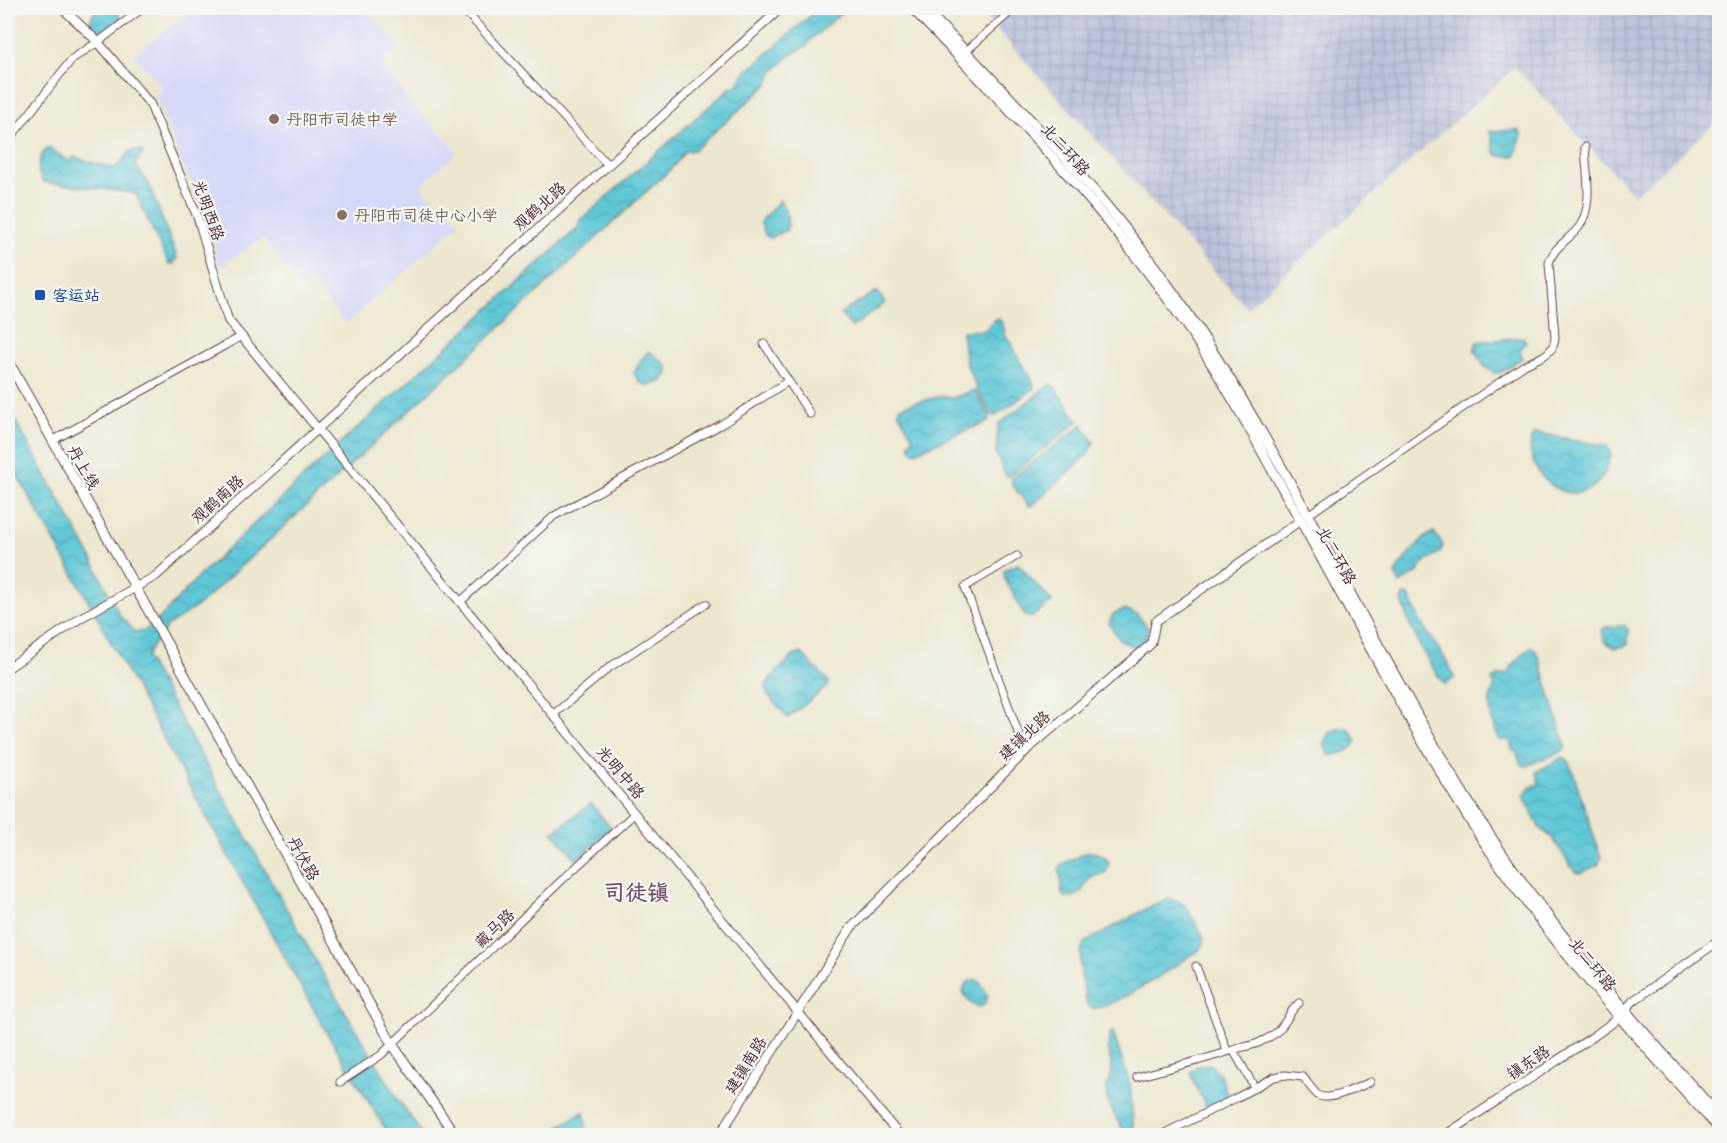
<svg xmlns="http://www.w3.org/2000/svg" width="1727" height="1143" font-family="'Playpen Sans','LXGW WenKai TC',sans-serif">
  <defs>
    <pattern id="industrial-grid" width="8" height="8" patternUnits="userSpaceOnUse" patternTransform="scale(1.5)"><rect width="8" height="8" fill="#bec3dd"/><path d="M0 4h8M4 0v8" fill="none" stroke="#a5a7be"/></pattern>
    <pattern id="water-waves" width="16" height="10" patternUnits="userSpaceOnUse" patternTransform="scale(1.5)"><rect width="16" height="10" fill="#5ec8d7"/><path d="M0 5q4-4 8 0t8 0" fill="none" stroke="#53abb9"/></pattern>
  </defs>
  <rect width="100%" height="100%" fill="#f6f6f2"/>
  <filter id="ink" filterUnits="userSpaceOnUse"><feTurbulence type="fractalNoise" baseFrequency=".0167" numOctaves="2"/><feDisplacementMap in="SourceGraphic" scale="12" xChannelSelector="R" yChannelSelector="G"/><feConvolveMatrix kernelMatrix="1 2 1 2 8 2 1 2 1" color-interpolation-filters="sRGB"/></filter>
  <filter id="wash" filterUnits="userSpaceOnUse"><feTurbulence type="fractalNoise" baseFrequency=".008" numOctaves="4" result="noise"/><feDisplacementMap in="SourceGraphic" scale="24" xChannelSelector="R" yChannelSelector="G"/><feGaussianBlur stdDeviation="1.35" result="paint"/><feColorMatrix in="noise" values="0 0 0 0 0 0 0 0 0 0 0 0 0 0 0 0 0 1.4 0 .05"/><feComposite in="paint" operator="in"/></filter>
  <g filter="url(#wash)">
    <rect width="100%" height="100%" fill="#ece7ce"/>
    <path fill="#d6d8f8" d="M196,8h169l34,39 -17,17 26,36 50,52 -38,34 40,37 -114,101 -35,-43 -10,6 -39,-49 -43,30 -8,-36 -56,-135 7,-10 -29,-32z"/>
    <path fill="url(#industrial-grid)" d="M978,8h741v112l-85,75 -119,-128 -268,241z"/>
    <path fill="url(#water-waves)" stroke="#547481" stroke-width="1.5" d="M98,8h17l6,10 -21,15 -6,-2 -4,-8 3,-9z
      M819,8h28l-37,32 -3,6c-14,5 -35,23 -39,38l-74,66 -9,1 -13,17 -474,438 -30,20 -15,19 -7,12 182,326 70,116 25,36h-34l-62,-102 -129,-231 -114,-209 -76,-134v-51l81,145 31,63 15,16 9,-1 18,-15 38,-41 110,-104 268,-243 3,-8 149,-132 8,-3 6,-11z
      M1518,130l4,5 -7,21h-15l-5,-3 -5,-22z
      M50,148l20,14 4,-5 37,11 6,-1 14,-16 9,-1 3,3 -8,11 14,20 28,74 -3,6h-5l-34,-71 -92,-11c-7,-11 -6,-28 7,-34z
      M780,200c5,11 9,18 7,30l-17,8 -4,-2 -6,-14z
      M876,292h2l7,11 -33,24 -12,-13z
      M995,319h4l4,5 2,12c10,8 10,21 18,30 5,7 11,13 11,22l-38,28 -5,-1 -13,-24 -12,-28 -4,-32h22z
      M1523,337l3,5 -6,7 2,9 -20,14 -8,1 -9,-6 -11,-16 3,-9z
      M649,351l18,15 1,7 -5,8 -13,5 -10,-3 -6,-10 7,-13z
      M1049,385l5,1 24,35 -68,55h-4l-10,-22 2,-29z
      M975,390l14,26v5l-74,31 -3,-1 -3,-7 4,-6 -14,-25v-5l10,-4 33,-8 10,2z
      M1082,425l12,17 -6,12 -55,51 -4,1 -17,-21 -1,-6z
      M1537,433l70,13 4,8c-3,11 -7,25 -18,33 -32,22 -71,-20 -61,-51z
      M1434,532l9,13 -2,6c-9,8 -19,9 -23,21l-18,12 -5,-10c4,-10 30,-39 39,-42z
      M1018,564l34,38 -20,15h-5l-3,-3 -19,-35 -1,-9z
      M1404,595l5,1 12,27 25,37 8,18 -9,7c-19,-25 -35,-55 -43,-85z
      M1125,609l13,6 10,13 -3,12 -9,8 -16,-8 -11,-16 4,-10z
      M1625,626l3,3v16l-13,3 -11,-7 -2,-11 4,-3z
      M1530,647h3l5,8 28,92 -5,5 -35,14 -5,-2 -5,-13 -4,-1 -2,-10h-11c-6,-14 -15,-39 -4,-53l-3,-7 6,-4 10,-2 4,-8z
      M801,653l28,29 -1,4 -40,32 -20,-23 -2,-8 3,-7 23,-23z
      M1347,728l3,2 7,11c-5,10 -17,14 -28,14 -10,-17 -1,-26 18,-27z
      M1562,758h4l4,5 31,95 -3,7 -18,8 -5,-1 -22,-33 -14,-12 -15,-31 4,-7 11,-6 -3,-11z
      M591,804l20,24 -34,32 -24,-28z
      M1088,852c8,0 17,3 21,10 -1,12 -6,14 -17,14 -9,11 -11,25 -29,20 -3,-10 -1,-18 -4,-27l5,-6z
      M1168,899l13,3 6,6 17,30v6l-5,6c-17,11 -90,62 -106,58 -4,0 -5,-3 -7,-6 -3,-20 -10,-40 -2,-59l71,-39z
      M974,979l6,3 8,14 -4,9 -5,2c-9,-2 -12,-8 -16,-15l3,-9z
      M1113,1032l17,52 4,51h-9c-5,-15 -21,-30 -19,-48 1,-7 7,-9 6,-17 -2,-13 -6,-24 -2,-36z
      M1210,1064l11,12 8,23 -22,10 -16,-33v-4l7,-6z
      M584,1112l3,19 -1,4h-34l7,-9c10,-2 15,-11 25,-14z"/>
  </g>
  <g filter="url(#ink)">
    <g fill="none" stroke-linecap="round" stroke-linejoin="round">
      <g stroke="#623d43" stroke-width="9">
        <path id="minor" d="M462,8l145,156
          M964,53l51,-45
          M8,141l64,-82 26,-17 45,-34
          M764,344l46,70
          M52,441l190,-105
          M1308,515l215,-149c13,-8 31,-10 32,-28l-6,-75c4,-16 20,-23 30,-36 15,-21 7,-55 6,-80
          M1017,556l-52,31 53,145 9,18
          M460,602l94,-86 168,-92 66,-43
          M554,714l56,-47 96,-63
          M1196,966l31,85
          M1233,1050l22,38
          M1137,1077c30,-9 60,-15 90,-25 18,-7 30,-5 47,-18 13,-9 14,-22 25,-31
          M340,1082l41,-27 180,-174 74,-68
          M1159,1136l79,-39 36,-20 11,-2 18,2c5,6 10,15 16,19 11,5 40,-9 51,-14"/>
      </g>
      <g stroke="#623d43" stroke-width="10">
        <path id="tertiary" d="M62,8l36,34 52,62 48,114 30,102 672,816
          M8,668l74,-51 74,-41 625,-568
          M719,1136l132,-208 176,-178 124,-106 5,-23 145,-101
          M1444,1136l150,-100 25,-18 14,-17 87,-61"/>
      </g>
      <g stroke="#623d43" stroke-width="11">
        <path id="secondary" d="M912,8c103,107 207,214 289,339 25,39 48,80 70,121 66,115 125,234 195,346 72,116 163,215 254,316
          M924,8c87,91 177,181 249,284 115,164 195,350 301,519 70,111 157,208 246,306
          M8,361l384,683 64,92"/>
      </g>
      <use href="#minor" stroke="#fff" stroke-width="7"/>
      <use href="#tertiary" stroke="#fff" stroke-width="8"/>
      <use href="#secondary" stroke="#fff" stroke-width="9"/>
    </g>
  </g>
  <g fill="#8d6e63" stroke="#f6f6f2" stroke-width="2">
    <circle cx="274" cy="119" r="6"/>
    <circle cx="342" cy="215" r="6"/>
  </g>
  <rect fill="#1a4fb4" stroke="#f6f6f2" stroke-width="2" x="34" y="289" width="12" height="12" rx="3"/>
  <g text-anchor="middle" stroke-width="4.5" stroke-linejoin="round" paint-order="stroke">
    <g font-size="16" fill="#785e54" stroke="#f6f6f2" text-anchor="start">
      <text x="286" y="125">丹阳市司徒中学</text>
      <text x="354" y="221">丹阳市司徒中心小学</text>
    </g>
    <g font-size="16" fill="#4a1f2b" stroke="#f6f6f2">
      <text transform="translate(1066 149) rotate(48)" y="6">北二环路</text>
      <text transform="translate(539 206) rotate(-42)" y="6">观鹤北路</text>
      <text transform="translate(209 210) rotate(70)" y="6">光明西路</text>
      <text transform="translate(84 467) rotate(61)" y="6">丹上线</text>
      <text transform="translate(217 499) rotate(-42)" y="6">观鹤南路</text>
      <text transform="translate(1337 555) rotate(61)" y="6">北二环路</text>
      <text transform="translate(1024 735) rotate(-43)" y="6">建镇北路</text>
      <text transform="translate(621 772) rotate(50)" y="6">光明中路</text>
      <text transform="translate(304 858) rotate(61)" y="6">丹伏路</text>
      <text transform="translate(494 928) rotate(-44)" y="6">藏马路</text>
      <text transform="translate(1593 964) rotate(51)" y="6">北二环路</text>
      <text transform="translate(1528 1062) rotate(-34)" y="6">镇东路</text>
      <text transform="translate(745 1065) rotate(-58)" y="6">建镇南路</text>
    </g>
    <g font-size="16" fill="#164399" stroke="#f6f6f2" text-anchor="start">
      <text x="52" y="301">客运站</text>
    </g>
    <g font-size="22" font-weight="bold" fill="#704c68" stroke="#f6f6f2">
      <text x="636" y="900">司徒镇</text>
    </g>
  </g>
  <rect width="1727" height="1143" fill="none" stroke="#f6f6f2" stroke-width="30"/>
</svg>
